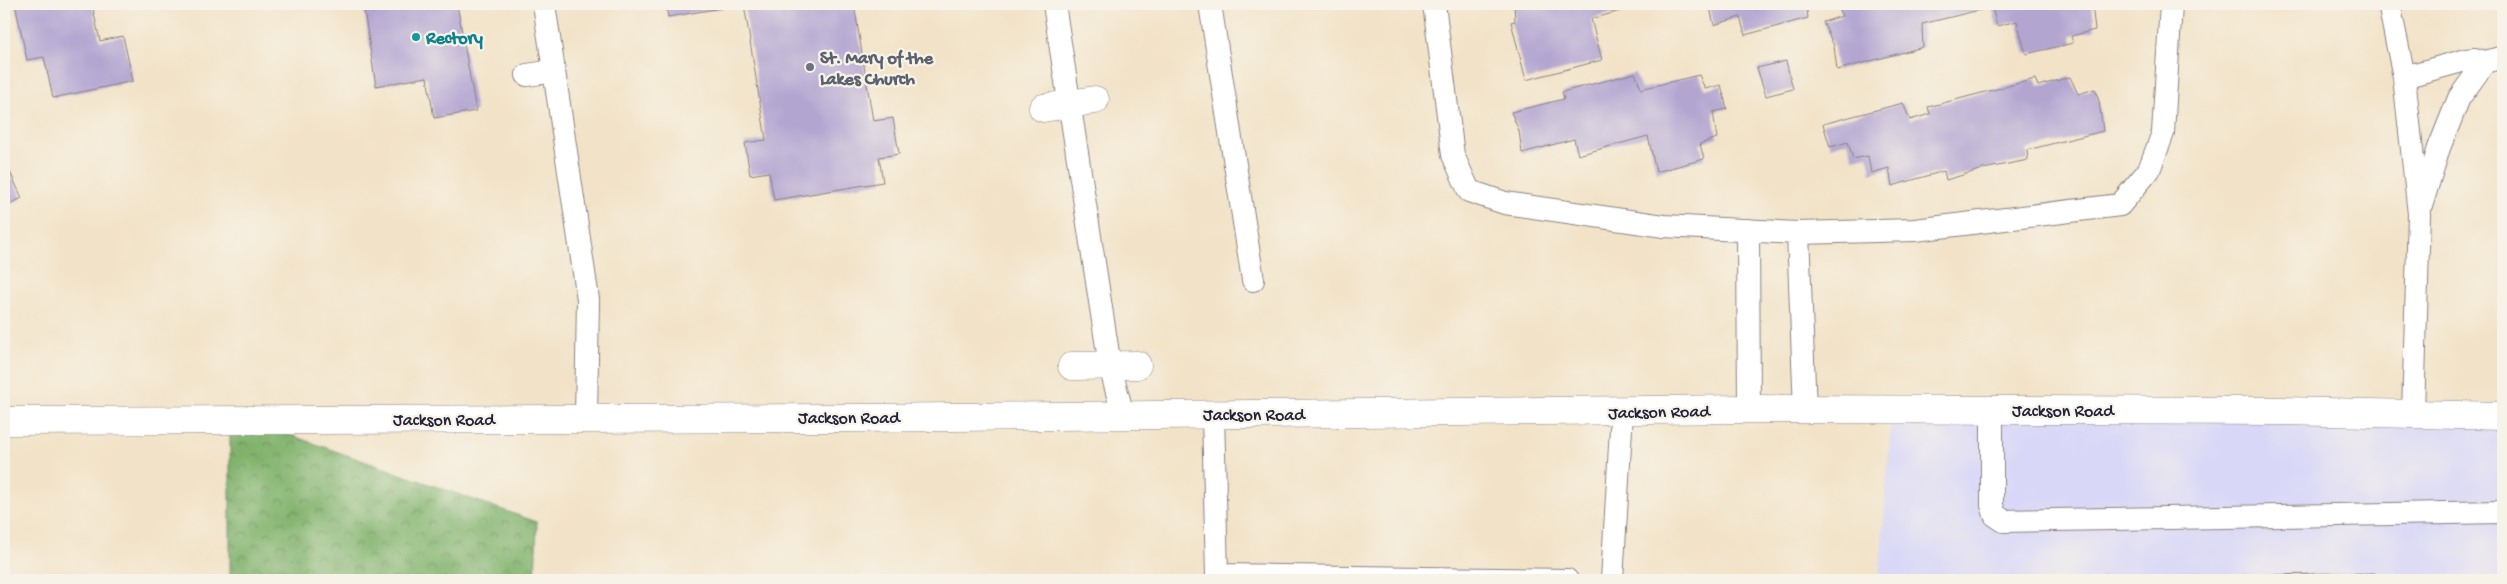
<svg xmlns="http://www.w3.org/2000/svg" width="2507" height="584" font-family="'Gochi Hand',sans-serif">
  <defs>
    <pattern id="forest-crowns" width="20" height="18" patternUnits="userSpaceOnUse" patternTransform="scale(1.25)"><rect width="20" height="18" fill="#80b26c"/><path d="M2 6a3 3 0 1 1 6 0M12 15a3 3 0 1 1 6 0" fill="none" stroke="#68905a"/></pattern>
  </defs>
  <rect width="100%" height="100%" fill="#f7f3e8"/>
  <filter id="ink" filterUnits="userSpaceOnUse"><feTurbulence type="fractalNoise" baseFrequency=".02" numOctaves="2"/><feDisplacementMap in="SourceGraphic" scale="10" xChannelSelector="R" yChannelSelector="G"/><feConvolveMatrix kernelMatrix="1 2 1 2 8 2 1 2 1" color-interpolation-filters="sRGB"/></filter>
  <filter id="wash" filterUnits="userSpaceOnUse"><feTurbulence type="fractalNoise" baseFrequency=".0096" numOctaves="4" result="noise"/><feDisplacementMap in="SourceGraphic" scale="20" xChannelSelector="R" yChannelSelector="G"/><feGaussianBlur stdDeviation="1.12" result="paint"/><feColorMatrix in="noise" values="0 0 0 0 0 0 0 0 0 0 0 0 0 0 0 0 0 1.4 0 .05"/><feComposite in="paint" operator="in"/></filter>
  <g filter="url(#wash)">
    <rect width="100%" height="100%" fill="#f2e3c8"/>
    <path fill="#d8d7f8" d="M1892,410l611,6v164h-624z"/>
    <path fill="url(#forest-crowns)" stroke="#516a54" d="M230,414l307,108 -2,58h-305z"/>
    <g id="blocks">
      <path fill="#b2a6d1" d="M15,4h77l8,37 23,-5 10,45 -80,17 -9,-41 -17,3z
        M363,4h94l19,107 -42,7 -7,-41 -51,9z
        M666,4h73v1l-71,12z
        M744,4h110l19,117 20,-3 6,36 -20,3 4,25 -109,18 -5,-28 -19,3 -5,-32 21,-3z
        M1514,4h132l-55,15 11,41 -76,20 -15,-58 4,-1z
        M1709,4h97l2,14 -63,17 -5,-18 -26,8z
        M1838,4h254l3,26 -24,6 2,7 -47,11 -9,-33 -20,5 -5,-19 -70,17 1,23 -86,23 -3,-24 -11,-24 19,-6z
        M1786,61l7,28 -27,7 -9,-28z
        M1635,73l6,16 58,-14 6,14 16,-4 6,24 -14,3 4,26 -17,6 4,15 -48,13 -8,-36 -70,19 -4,-16 -52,14 -3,-22 -8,-19 53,-13 -2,-7z
        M2070,77l8,17 17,-5 4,12 4,30 -76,19 1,10 -45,9 -37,11 -2,-9 -52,15 -3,-18 -18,5 -3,-17 -15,3 -5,-17 -18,5 -7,-23 80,-21 7,17 20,-6 -2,-7 107,-28 3,7z
        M4,159l18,39 -18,9z
        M2375,573v7h-275v-2z"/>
    </g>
  </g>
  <g filter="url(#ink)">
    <use href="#blocks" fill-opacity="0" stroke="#8a8282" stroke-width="1"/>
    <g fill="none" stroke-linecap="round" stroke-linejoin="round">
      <g stroke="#8a8282" stroke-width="24">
        <path id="service" d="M544,4l44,295 -2,119
          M1054,4l56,362 13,49
          M1210,4l43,276
          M1434,4l19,151 16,36 36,12 159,23 134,7 117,-3 205,-25 29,-35 14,-37 8,-129
          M2389,4l15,73 15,137 -6,200
          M527,75l27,-4
          M2404,77l62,-17 9,-1 10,3
          M2422,203l17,-55 20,-50 26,-36 18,-5
          M1748,230l1,179
          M1798,233l7,178
          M1992,410v95l3,10 9,6 499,-9
          M1213,414l4,161 350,5
          M1612,580l10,-168"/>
      </g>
      <g stroke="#8a8282" stroke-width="29">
        <path id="pedestrian" d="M1043,108l52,-8
          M1072,366l65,-1"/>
      </g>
      <g stroke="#8a8282" stroke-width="29">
        <path id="tertiary" d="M4,421l854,-3 891,-9 533,2 221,5"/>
      </g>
      <use href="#service" stroke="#fff" stroke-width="22"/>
      <use href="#pedestrian" stroke="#fff" stroke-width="28"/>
      <use href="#tertiary" stroke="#fff" stroke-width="28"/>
    </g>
  </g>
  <circle fill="#0f9aa8" stroke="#f7f3e8" stroke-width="2" cx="416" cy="37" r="5"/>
  <circle fill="#6b7280" stroke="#f7f3e8" stroke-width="2" cx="810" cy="67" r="5"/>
  <g text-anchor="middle" stroke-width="4.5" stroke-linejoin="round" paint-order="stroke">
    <g font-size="18" font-weight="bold" fill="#0d838f" stroke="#f7f3e8" text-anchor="start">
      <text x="426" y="43">Rectory</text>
    </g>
    <g font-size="18" font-weight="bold" fill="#5b616d" stroke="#f7f3e8" text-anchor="start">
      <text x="820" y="63">St. Mary of the<tspan x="820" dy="21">Lakes Church</tspan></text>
    </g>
    <g font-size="18" fill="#22223b" stroke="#f7f3e8">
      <text x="2063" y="416">Jackson Road</text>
      <text transform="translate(1659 411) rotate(-1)" y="6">Jackson Road</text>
      <text x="1254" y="420">Jackson Road</text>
      <text x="849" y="423">Jackson Road</text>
      <text x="444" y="425">Jackson Road</text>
    </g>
  </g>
  <rect width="2507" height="584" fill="none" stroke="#f7f3e8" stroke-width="20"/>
</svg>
